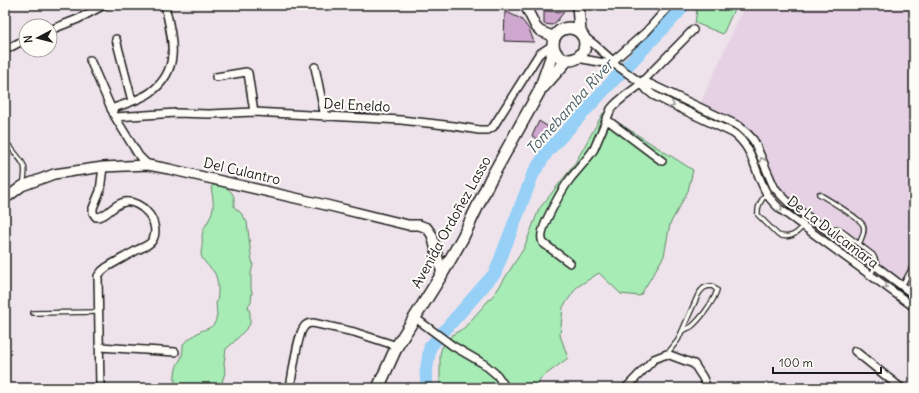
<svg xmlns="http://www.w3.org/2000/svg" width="919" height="393" font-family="Delius,sans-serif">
  <rect width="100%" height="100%" fill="#efe3eb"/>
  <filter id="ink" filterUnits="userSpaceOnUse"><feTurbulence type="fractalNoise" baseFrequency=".025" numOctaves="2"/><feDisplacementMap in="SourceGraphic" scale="8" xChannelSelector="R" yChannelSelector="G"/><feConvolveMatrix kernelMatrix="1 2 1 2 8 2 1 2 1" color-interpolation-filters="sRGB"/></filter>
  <g filter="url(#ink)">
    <path fill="#e5d1e3" d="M745,5h169v289l-34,-23 -2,-15 -42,-32 -13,1 -35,-27 -11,-11 -17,-44 -23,-21 -37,-18z"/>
    <path fill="#a7ebb5" stroke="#628468" d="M700,5h36l-13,29 -28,-11 2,-14z
      M603,113l90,57 -5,21 -18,33 -6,32 -24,40 -19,-2 -22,-21 -22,14 -14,20 -3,28 8,23 -28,21 -3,9h-97v-34l2,-7 10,-12 12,-7 32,-36 28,-44 15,-39 35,-44z
      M214,185c6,0 14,2 18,8 3,4 2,10 2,14l7,6 6,9 4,33 2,10 -2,8v16l1,3 -1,10 -3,4 2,7v11l-2,3 -14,15 -8,7 -2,14 1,10 -5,15h-45c0,-7 -1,-12 1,-19 1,-4 2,-6 4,-9 3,-5 3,-11 3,-16 5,-4 11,-9 16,-12 5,-3 11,-3 15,-8 2,-3 2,-6 3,-10 -1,-3 0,-6 -1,-10 3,-7 3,-25 -2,-32 -5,-6 -11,-10 -13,-17 0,-4 1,-7 1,-9 1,-5 -1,-10 1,-15 0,-2 2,-4 3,-6 3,-5 6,-11 7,-17 1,-7 -1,-14 -2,-21z"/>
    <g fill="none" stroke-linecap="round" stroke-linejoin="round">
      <path stroke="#96d0f6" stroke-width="13" d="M427,388l-1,-15 4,-26 65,-74 38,-99 14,-22 59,-64 71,-74 7,-9"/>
    </g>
    <path fill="#cfa8cf" stroke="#1c1c1c" d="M505,11l16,8 8,10 5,13 -30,-1z
      M544,11l20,1 -7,9 -5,4 -8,-1z
      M539,121l11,7 -7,14 -11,-6z"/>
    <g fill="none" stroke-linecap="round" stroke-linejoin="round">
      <g stroke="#1c1c1c" stroke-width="6">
        <path id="service" d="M5,141c5,6 17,19 19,25 2,6 0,14 -1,19
          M766,194c-5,7 -9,12 -8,21l20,20c11,4 18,0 25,-9
          M819,194c8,5 41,24 44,31 3,6 -2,14 -4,19
          M828,231l7,-3 4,1 34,26c6,8 2,13 -3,20
          M902,286l12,-22
          M33,313l66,-1
          M667,354l11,-14 20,-45c4,-6 6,-9 14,-9l5,4c-3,11 -17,30 -26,37 -3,1 -6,3 -9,4"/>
      </g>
      <g stroke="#1c1c1c" stroke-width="10">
        <path id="minor" d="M50,30l28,-11 26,-14
          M582,35l13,10 18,16 3,4 25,18 6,7 6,5 18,9 62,29c20,13 22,40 33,59 3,7 9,12 14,17l134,98
          M116,39l16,62
          M5,50l21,-11
          M577,58l39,7
          M90,60l25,57 24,39 9,9
          M613,61l33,-29 24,-27
          M315,67l10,50
          M216,77l30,-5 2,1 6,39
          M641,83l4,-1 5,2 89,42c6,5 11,9 15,15l20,46 7,8 9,9 74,53 50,38
          M111,109c11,-4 31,-10 40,-17 31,-23 21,-54 14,-87
          M115,117l61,-4 33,1 45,-2 147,8 53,6 25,4h9l5,-3 46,-73 14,-9
          M606,119l56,42
          M570,263l-27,-20c-1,-3 -2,-5 -1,-9 1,-11 21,-46 28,-55 8,-10 17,-19 24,-30l17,-40c7,-9 17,-15 26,-22l56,-57
          M414,317l39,29 31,18 13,11 9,13
          M100,347l75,5
          M855,351l46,37
          M291,382c2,-11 7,-49 13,-55 2,-3 6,-4 9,-4l41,9 43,14
          M100,388l-2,-112 4,-5 5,-4c10,-6 20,-11 30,-17 4,-2 10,-4 13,-7 9,-8 4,-24 -3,-31 -5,-6 -14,-11 -22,-10 -13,2 -18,16 -29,15l-3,-4v-5l7,-17 3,-24
          M626,388l28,-29 13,-5 27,10 9,14 4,10"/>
      </g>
      <g stroke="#1c1c1c" stroke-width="12">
        <path id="tertiary" d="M525,5l11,22 4,4 15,6
          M5,199l17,-13 32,-12 49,-7 45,-2 21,4 157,36 45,11 37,9h11l8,3 5,7 10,39"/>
      </g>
      <g stroke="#1c1c1c" stroke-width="14">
        <path id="primary" d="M578,5l2,27
          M553 44a16 16 0 1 1 32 0a16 16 0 1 1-32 0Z
          M543,87l24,-27
          M378,388l19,-42 45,-72 21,-37 27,-57 49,-88 15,-43"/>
      </g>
      <use href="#service" stroke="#fdfcf7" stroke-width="3.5"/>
      <use href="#minor" stroke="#fdfcf7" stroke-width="7"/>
      <use href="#tertiary" stroke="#fdfcf7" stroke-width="9"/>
      <use href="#primary" stroke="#fdfcf7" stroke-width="11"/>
    </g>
    <defs><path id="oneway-chevron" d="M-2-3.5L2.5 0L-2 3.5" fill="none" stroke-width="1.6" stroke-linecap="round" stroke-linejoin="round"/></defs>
    <g stroke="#989794">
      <use href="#oneway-chevron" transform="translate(672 105) rotate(26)"/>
      <use href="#oneway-chevron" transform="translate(762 160) rotate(-112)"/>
      <use href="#oneway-chevron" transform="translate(780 209) rotate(43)"/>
      <use href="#oneway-chevron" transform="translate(885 286) rotate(37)"/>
    </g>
  </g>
  <g text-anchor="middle" stroke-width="4" stroke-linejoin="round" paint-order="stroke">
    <g font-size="14" fill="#1c1c1c" stroke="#fdfcf7">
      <text transform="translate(357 105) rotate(3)" y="5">Del Eneldo</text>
      <text transform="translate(242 171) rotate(13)" y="5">Del Culantro</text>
      <text transform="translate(451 222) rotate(-61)" y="5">Avenida Ordoñez Lasso</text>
      <text transform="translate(833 232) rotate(37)" y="5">De La Dulcamara</text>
    </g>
    <g font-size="15" font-style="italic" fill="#475b68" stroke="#fdfcf7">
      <text transform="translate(570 107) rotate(-48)" y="5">Tomebamba River</text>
    </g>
  </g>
  <rect width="919" height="393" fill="none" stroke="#fdfcf7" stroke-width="20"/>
  <rect x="10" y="10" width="899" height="373" fill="none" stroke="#1c1c1c" stroke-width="1.5" filter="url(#ink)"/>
  <g transform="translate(38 38) rotate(263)"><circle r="19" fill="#fdfcf7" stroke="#a3a29f"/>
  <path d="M0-3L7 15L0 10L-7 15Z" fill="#1c1c1c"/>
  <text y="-6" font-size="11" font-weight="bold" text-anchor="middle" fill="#1c1c1c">N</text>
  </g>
  <path d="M773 367v6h108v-6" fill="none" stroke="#1c1c1c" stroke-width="2"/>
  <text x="779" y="367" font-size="12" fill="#1c1c1c" stroke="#fdfcf7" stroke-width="3" paint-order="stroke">100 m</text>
</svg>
